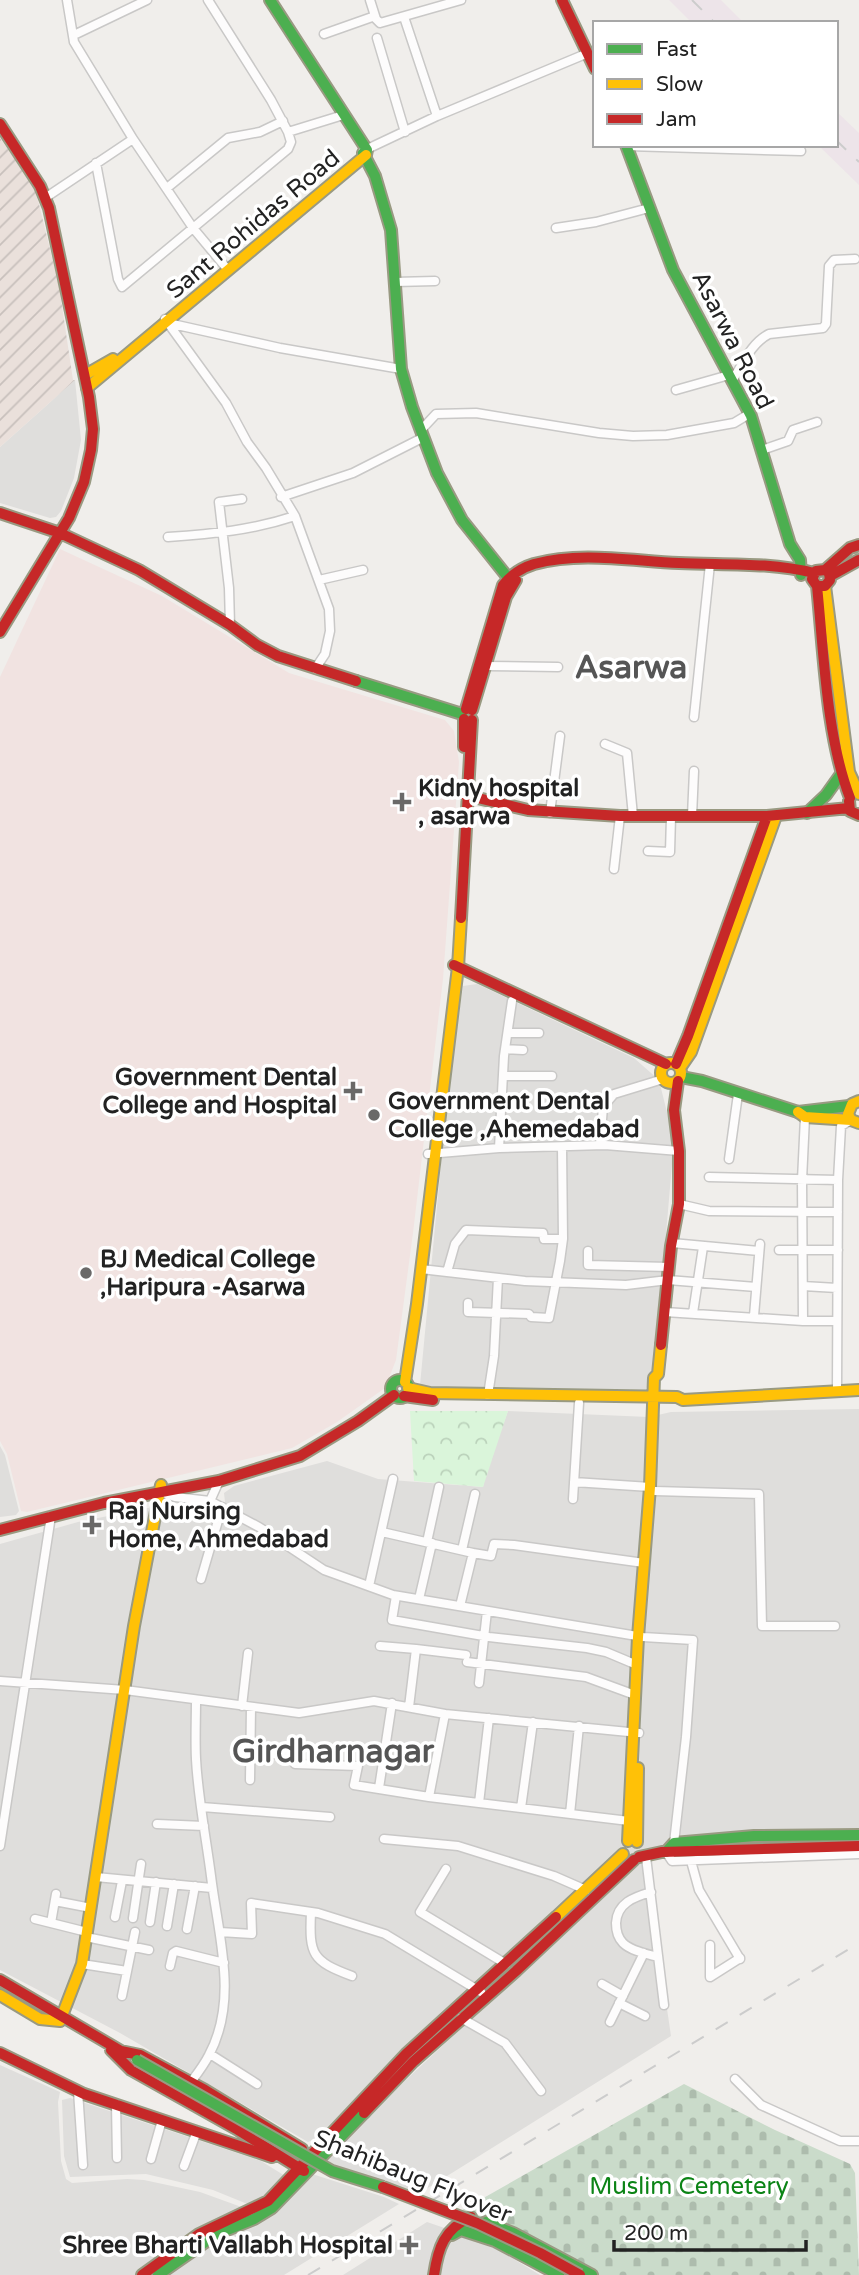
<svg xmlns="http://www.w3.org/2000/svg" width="859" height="2275" font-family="'Varela Round',sans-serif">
  <defs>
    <pattern id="military-furrows" width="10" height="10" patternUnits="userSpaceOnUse" patternTransform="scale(1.75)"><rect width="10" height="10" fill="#eae0db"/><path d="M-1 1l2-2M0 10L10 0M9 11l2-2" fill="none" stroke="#c8c0bc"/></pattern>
    <pattern id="cemetery-stones" width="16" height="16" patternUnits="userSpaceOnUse" patternTransform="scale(1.75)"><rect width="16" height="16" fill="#cadbca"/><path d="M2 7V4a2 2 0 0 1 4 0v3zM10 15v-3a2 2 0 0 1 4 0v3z" fill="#adbcad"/></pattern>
    <pattern id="park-crowns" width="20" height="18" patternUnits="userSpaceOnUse" patternTransform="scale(1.75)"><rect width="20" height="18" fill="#daf5da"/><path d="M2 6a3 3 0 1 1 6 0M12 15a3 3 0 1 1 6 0" fill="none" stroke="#bbd2bb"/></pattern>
  </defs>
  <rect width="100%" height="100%" fill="#f0eeeb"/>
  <path fill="#dfdedc" d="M75,380l6,60 -7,38 -13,33 -5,6 -6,1 -50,-15v-56z
    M477,984l157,74 25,22 15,61 -19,221 -9,28 -217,-2 -9,-3 28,-295 15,-104z
    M859,1409v429l-199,13 -46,16 -274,253 -20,17 -12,5 -188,-109 -120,-63v-426l78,-22 90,-18 41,4 16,-6 -1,-9 10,-7 93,-25 51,18 105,8 3,-15 22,-61 141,6 22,-5z
    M0,1446l5,9 14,56 -3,4 -16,2z
    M645,1859l26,177 -256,160 -96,-35 226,-211 90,-88z
    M0,2065l60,27 -2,10 3,59 5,18 6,4 55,-4 17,1 56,12 58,21 -109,62h-149z
    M70,2098l191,63 29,18 -28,31 -49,-20 -67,-16 -76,3 -6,-21 -2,-56z
    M309,2173l75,24 15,7 -115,71h-123z
    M427,2222l35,12 37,16 41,25h-197z"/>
  <path fill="#f1e3e1" d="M60,549l102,47 127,77 156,47 9,11 5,31 -16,217 -30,254 -17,127 -11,28 -48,34 -45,26 -265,64 -6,-1 -14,-57 -7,-13v-764z"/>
  <path fill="url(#military-furrows)" d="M0,138l33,47 6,19 20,82 14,94h2l-75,67z"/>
  <path fill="#ede4e9" d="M669,0h52l23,23h-52z
    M836,111l23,22v52l-41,-40h18z"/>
  <path fill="url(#cemetery-stones)" d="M684,2084l91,46 75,34 5,9 4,102h-267l-122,-62h-13z"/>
  <path fill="url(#park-crowns)" d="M410,1411h98l-25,76 -69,-6z"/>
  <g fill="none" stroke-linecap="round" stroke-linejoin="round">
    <g stroke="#c9c8c7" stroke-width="11">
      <path id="street" d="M208,0l63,100 17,32 52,-16
        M370,0l6,19 4,4 81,-23
        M404,17l33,99
        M324,34l51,-18
        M74,35l73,-35
        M377,38l28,94
        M133,139l60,89 35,42
        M627,146l174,5
        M363,151l74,-35 151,-63
        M96,163l22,116 4,8 166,-138 3,-7 -3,-10
        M167,188l61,-50 32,-6 23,-11
        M45,198l88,-59 -59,-97 -7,-42
        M556,228l40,-6 53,-14
        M395,282l40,-1
        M165,319l61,84 21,39 19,26 29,48 34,93 1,22 -5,23 -10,15
        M168,323l112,25 121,21
        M732,381c11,-17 19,-38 37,-47l54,-6 3,-4 3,-58 5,-6 21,-1
        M676,390l53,-15
        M421,430l15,-16 40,-1 123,20 34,3 34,-1 67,-12 15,-9
        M762,450l26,-9 5,-11 24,-8
        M281,497l72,-24 71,-36
        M168,537c44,-3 85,-7 127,-21
        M319,580l44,-10
        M230,625l-1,-37 -10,-86 23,-3
        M486,666l72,1
        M694,717l16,-153
        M605,744l22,9 6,63
        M550,813l10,-77
        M692,816l2,-45
        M648,851l22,1 1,-35
        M614,869l6,-53
        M508,1033h31
        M505,1049l18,1
        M504,1076h48
        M805,1117l-3,63 1,141h34
        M600,1145l3,-38 11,-13 49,-15
        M499,1148l5,-92 8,-55
        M428,1154l71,-6 106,-3 74,6
        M729,1159l9,-65
        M709,1177l129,3
        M679,1204l30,7 129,1
        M672,1243l87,8
        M779,1250h59
        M588,1251v14l81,2
        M421,1269l104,12 101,4 42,-5 88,7
        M447,1272l8,-28 11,-14 77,3 1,6h19
        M803,1286l34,2
        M468,1303v9l61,2 2,3 18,1 11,-57 3,-22 -1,-92
        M665,1312l138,9
        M693,1313l10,-66
        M754,1316l6,-72
        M837,1390l1,-210 3,-54 10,-6
        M488,1395l6,-39 4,-78
        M574,1482l76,5
        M655,1491l104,3 3,132h73
        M163,1493l12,4 35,4 49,26 65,43 69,25 250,42 50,3 -7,97 -12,106
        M573,1499l6,-96
        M210,1501l9,-20
        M382,1532l91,21 -13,53
        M427,1542l12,-55
        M462,1550l13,-56
        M473,1553l18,3 3,-12 20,1 130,18
        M201,1579l21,-72
        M369,1586l24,-107
        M396,1596l-4,24 97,17 98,11 19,4 31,13
        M419,1599l13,-56
        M380,1646l36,3
        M467,1662l119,15 49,18
        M0,1681l125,9 174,23 75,-12 71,13 194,19
        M479,1683l8,-72
        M242,1706l6,-53
        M409,1707l7,-58 50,6
        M251,1754h38
        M295,1764l63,2 -4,19 75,12 200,24
        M250,1780l1,-73
        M379,1788l13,-85
        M429,1797l16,-83
        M479,1803l10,-85
        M202,1807l128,10
        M521,1808l12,-86
        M570,1814l9,-88
        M157,1824l47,2
        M384,1839l74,7 96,30 32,14
        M0,1846l51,-330
        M666,1852l6,9 187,-7
        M646,1857l18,148
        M691,1861l8,29 41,69
        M446,1869l-26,43 86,52
        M96,1877l116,11
        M651,1892c-17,5 -34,11 -35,31 0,7 1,14 7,20 8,8 24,11 35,14
        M55,1901l36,7
        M311,1912c-2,43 1,49 41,64
        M115,1917l7,-36
        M133,1918l8,-54
        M35,1919l52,13
        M150,1922l6,-40
        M51,1923l5,-29
        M167,1926l7,-42
        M187,1929l8,-43
        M220,1932l32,2 -1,-31 67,10 67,21 96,58
        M86,1937l63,13
        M710,1945v32l30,-19
        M82,1964l45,7
        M170,1966l3,-13 3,-2 48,12
        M602,1984l21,12
        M122,1996l13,-64
        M619,2003l26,13
        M461,2018l44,25 36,48
        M610,2022l34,-69
        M210,2054l47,30
        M735,2079l26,26 79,36h19
        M191,2082c6,-8 13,-17 18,-27 30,-56 9,-120 2,-179 -5,-39 -13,-78 -15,-117 -1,-20 0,-40 0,-59
        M78,2091l5,74
        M116,2104l1,54
        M151,2159l11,-39
        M184,2166l13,-35"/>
    </g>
    <g stroke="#999a82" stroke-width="14">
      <path id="fast" d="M270,0l97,150 -1,5
        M626,145l47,125 78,146 39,128 10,16 1,15
        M363,153l12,23 16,54 10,139 11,38 25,66 25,47 51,64
        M356,681l106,33
        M807,813l19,-18 15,-21
        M681,1077l21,4 96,31 51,-6
        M391 1389a9 9 0 1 1 18 0a9 9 0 1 1-18 0Z
        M666,1852l8,-9 80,-7 105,-1
        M486,2222l27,11 79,42
        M452,2235l9,-5 34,11 64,34
        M158,2275l59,-41 37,-15 18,-11 92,-95"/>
    </g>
    <g stroke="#999a82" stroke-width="14">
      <path id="slow" d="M85,375l28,-16
        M87,388l279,-233
        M825,586l24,186 10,22
        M661 1073a10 10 0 1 1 20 0a10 10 0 1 1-20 0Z
        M680,1068l11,-16 85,-236
        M859,1101l-7,3 -4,10 3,6 8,3
        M798,1112l7,5 46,3
        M405,1382l12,-78 41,-337 3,-49
        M408,1388l22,5 247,4 6,3 176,-10
        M628,1841l10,-204 12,-150 4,-109 4,-4 3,-29
        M637,1842l1,-74
        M556,1917l67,-63
        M0,1995l40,24 20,2 22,-57 52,-338 27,-141"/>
    </g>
    <g stroke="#999a82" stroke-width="14">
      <path id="jam" d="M562,0l33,69
        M0,124l40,62 9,22 40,189 4,32 -2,21 -7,32 -15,36 -69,114
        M0,513l60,20 79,37 91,55 27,20 21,11 78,25
        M825,570l25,-22 9,-3
        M830,576l29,-16
        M817,586h8l5,-6 -1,-7 -4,-3 -9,1 -4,8 5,7c7,67 9,149 33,212
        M466,709l37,-124c8,-10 18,-17 31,-21 47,-13 98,-3 145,-1 46,2 90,-1 135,10
        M472,710l34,-113 10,-17
        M464,719v28
        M465,795l63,15 92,6h147l82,-8
        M849,801l1,10 9,4
        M461,918l11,-198
        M454,965l212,99
        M676,1064l12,-28 79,-220
        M661,1345l10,-99 8,-42v-53l-5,-41 4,-29
        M404,1396l29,4
        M0,1530l104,-27 115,-22 81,-25 58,-35 36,-26
        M639,1857l23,-5 197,-6
        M0,1980l121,71 19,4 65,35 97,59
        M111,2050l20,20 107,60 66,41
        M0,2053l84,41 188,63
        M364,2113l49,-51 103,-91 118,-111
        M142,2275l57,-41 69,-33 138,-147 150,-137
        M434,2275c4,-27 10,-46 37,-58"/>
    </g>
    <use href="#street" stroke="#fdfcfc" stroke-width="8"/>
    <use href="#fast" stroke="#4caf50" stroke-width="10"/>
    <use href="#slow" stroke="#ffc107" stroke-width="10"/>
    <use href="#jam" stroke="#c62828" stroke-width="10"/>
    <path stroke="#ccc" stroke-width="2" stroke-dasharray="14 14" stroke-linecap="butt" d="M692,0l23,23
      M836,140l23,22
      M308,2275l551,-332"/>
    <g stroke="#999a82" stroke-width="14" stroke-linecap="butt">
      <path id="fast-bridge" d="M137,2060l195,111 51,16"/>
    </g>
    <g stroke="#999a82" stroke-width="14" stroke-linecap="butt">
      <path id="jam-bridge" d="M383,2187l94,36 63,30 40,22"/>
    </g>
    <use href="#fast-bridge" stroke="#4caf50" stroke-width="10"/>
    <use href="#jam-bridge" stroke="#c62828" stroke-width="10"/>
  </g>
  <g fill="#6a6968" stroke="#fff" stroke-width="2.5">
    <path d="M398.5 791.5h7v7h7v7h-7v7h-7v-7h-7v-7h7z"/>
    <path d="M349.5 1080.5h7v7h7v7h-7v7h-7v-7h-7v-7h7z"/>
    <circle cx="374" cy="1115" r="7"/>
    <circle cx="86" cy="1273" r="7"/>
    <path d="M88.5 1514.5h7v7h7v7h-7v7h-7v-7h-7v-7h7z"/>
    <path d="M405.5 2234.5h7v7h7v7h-7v7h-7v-7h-7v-7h7z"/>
  </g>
  <g text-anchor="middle" stroke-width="7" stroke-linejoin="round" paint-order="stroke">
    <g font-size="24" fill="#222" stroke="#fff">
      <text transform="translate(253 224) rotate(-40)" y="8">Sant Rohidas Road</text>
      <text transform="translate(733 340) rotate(63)" y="8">Asarwa Road</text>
      <text transform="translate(413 2176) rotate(22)" y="8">Shahibaug Flyover</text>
    </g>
    <g font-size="24" font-weight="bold" fill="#222" stroke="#fff" text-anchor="start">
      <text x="418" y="796">Kidny hospital<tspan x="418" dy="28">, asarwa</tspan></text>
      <text x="337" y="1085" text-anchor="end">Government Dental<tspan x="337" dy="28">College and Hospital</tspan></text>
      <text x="388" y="1109">Government Dental<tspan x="388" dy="28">College ,Ahemedabad</tspan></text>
      <text x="100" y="1267">BJ Medical College<tspan x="100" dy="28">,Haripura -Asarwa</tspan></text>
      <text x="108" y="1519">Raj Nursing<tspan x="108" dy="28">Home, Ahmedabad</tspan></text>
      <text x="393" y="2253" text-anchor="end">Shree Bharti Vallabh Hospital</text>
    </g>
    <g font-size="24" fill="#0c8416" stroke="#fff">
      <text x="689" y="2194">Muslim Cemetery</text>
    </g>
    <g font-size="32" font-weight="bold" fill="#555" stroke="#fff">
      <text x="631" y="678">Asarwa</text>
      <text x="333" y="1762">Girdharnagar</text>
    </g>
  </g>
  <rect x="593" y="21" width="245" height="126" fill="#ffffff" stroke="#a7a7a7" stroke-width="2"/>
  <rect x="607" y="44" width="35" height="10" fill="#4caf50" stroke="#a7a7a7" stroke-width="2"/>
  <text x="656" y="56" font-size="21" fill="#222222">Fast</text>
  <rect x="607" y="79" width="35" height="10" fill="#ffc107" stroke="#a7a7a7" stroke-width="2"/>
  <text x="656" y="91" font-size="21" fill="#222222">Slow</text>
  <rect x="607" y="114" width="35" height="10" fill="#c62828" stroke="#a7a7a7" stroke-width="2"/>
  <text x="656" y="126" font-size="21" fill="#222222">Jam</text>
  <path d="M614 2240v10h192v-10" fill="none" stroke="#222222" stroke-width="3.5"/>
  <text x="624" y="2240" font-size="21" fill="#222222" stroke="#ffffff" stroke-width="5" paint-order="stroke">200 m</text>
</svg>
